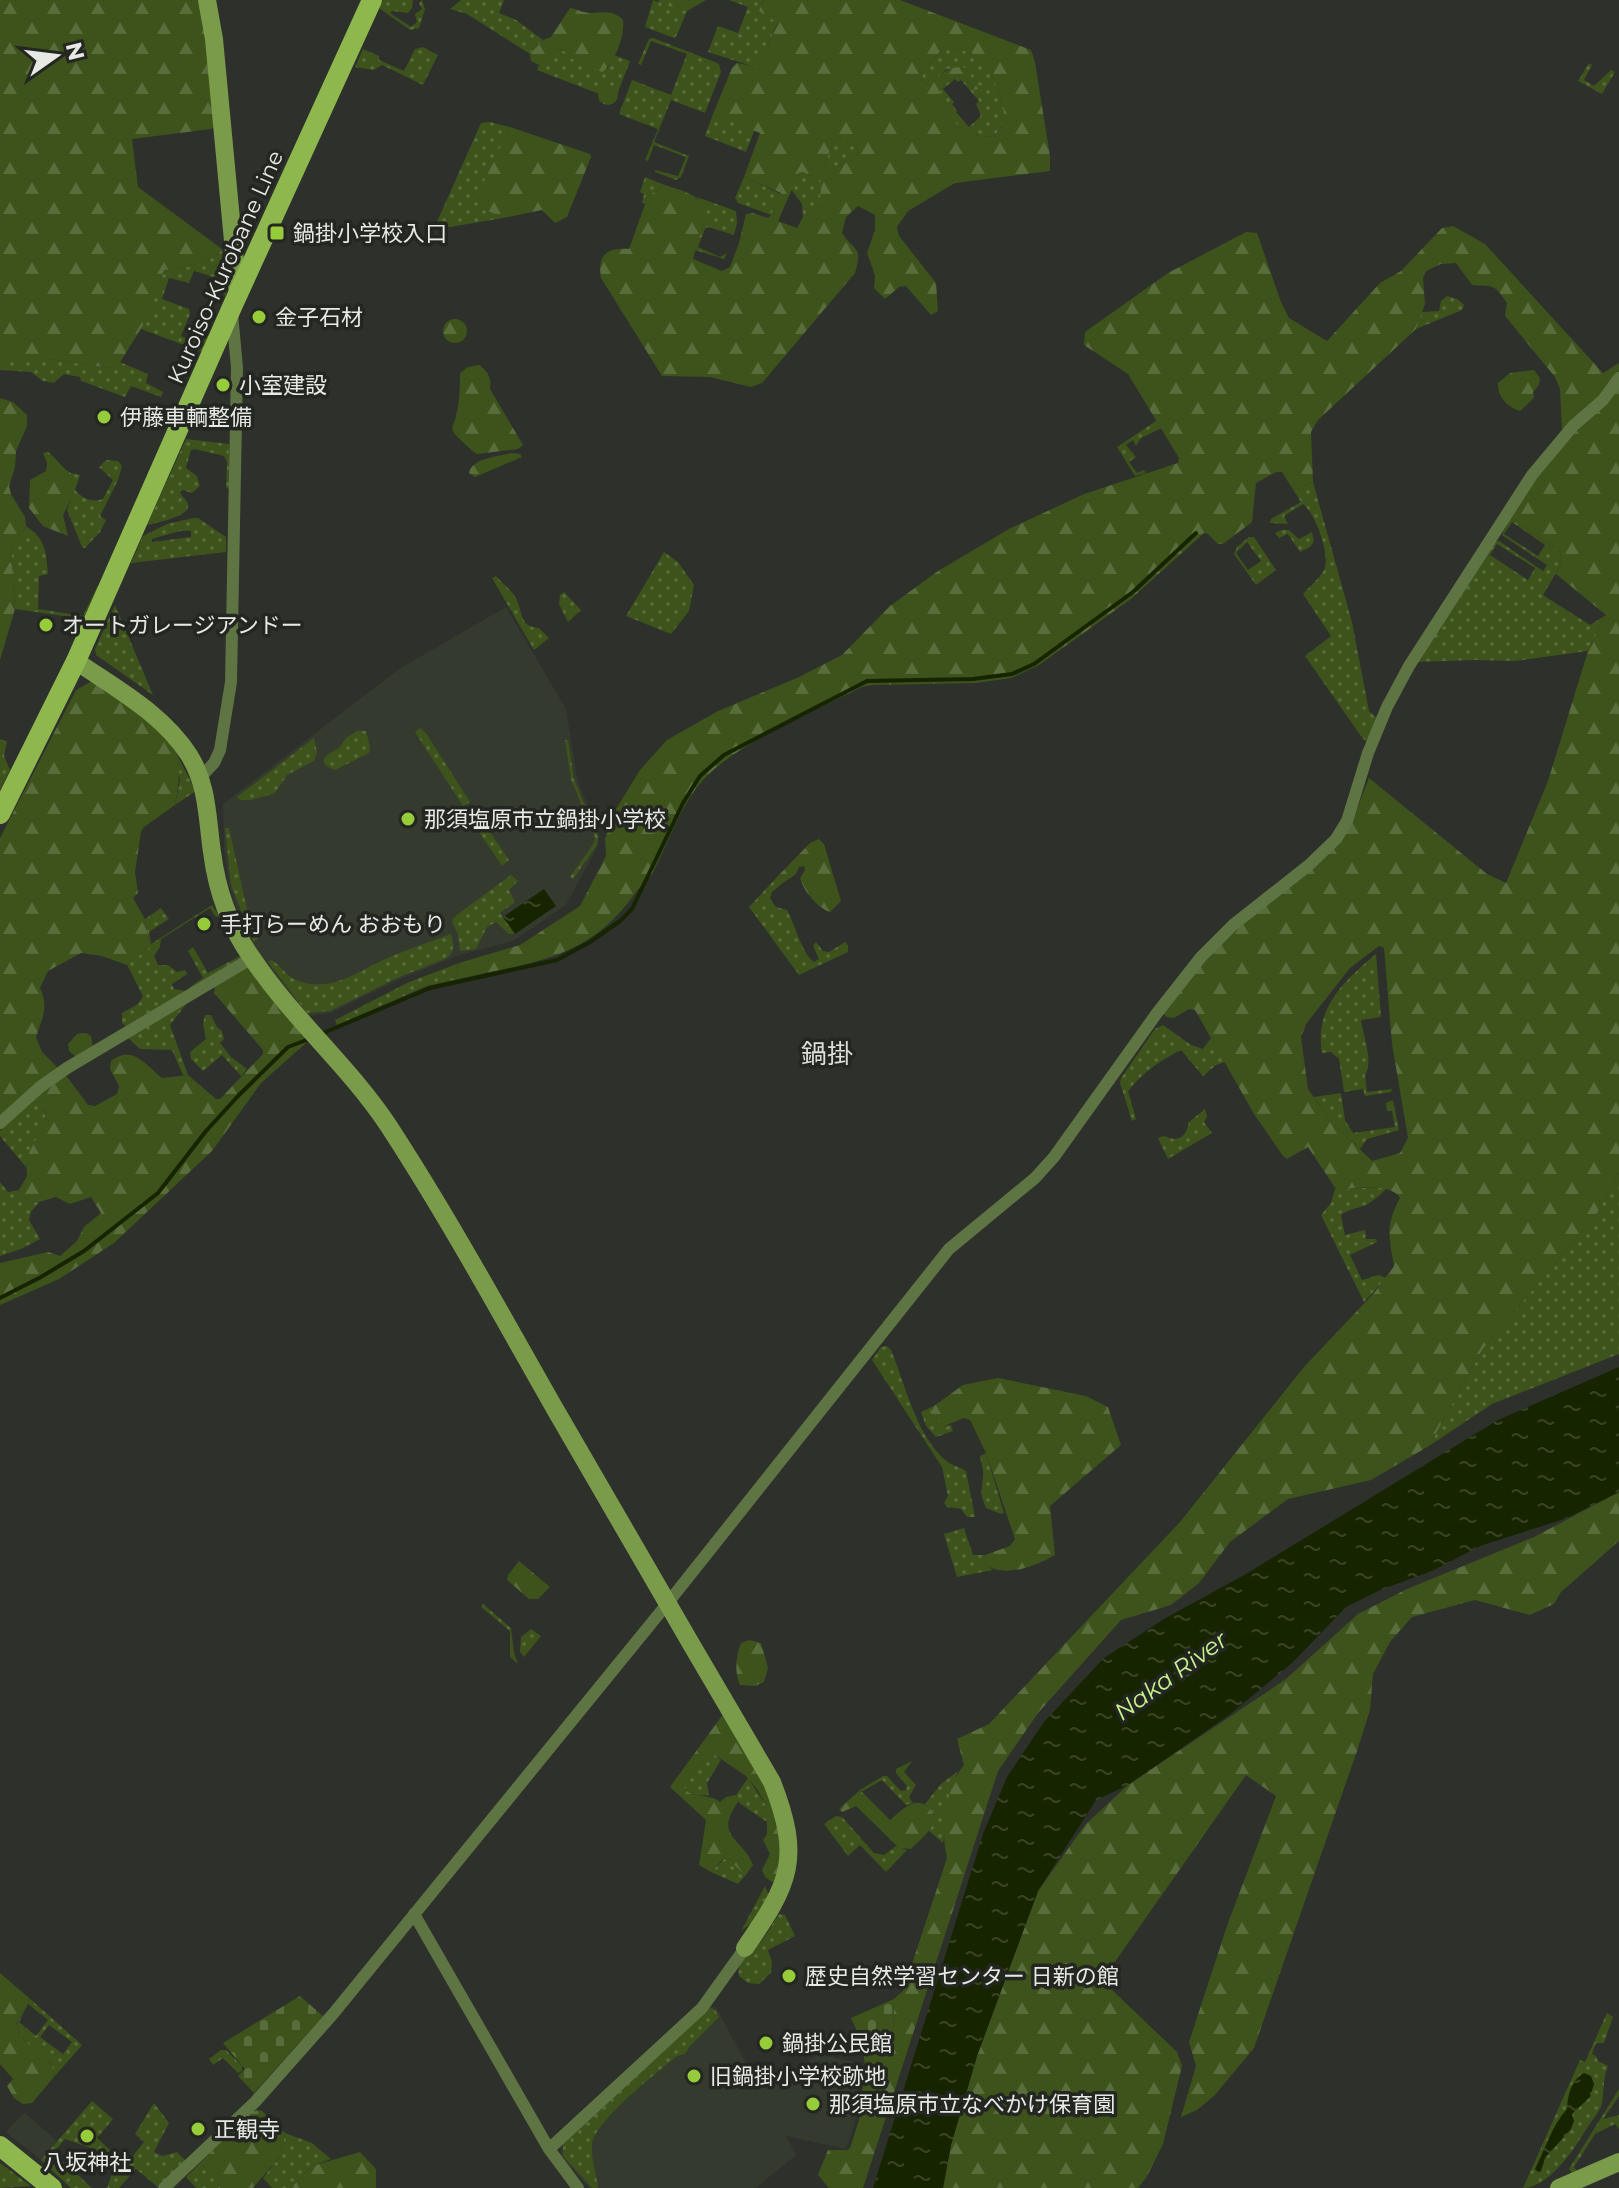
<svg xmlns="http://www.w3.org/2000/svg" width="1619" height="2188" font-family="Montserrat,'Noto Sans JP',sans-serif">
  <defs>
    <pattern id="grass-dots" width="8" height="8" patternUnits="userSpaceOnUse" patternTransform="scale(2)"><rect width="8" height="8" fill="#3d531b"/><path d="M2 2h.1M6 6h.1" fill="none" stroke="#596c3c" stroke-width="1.8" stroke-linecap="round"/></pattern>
    <pattern id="forest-firs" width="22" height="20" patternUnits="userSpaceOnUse" patternTransform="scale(2)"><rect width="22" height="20" fill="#3d531b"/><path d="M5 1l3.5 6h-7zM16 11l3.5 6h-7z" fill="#596c3c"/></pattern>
    <pattern id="cemetery-stones" width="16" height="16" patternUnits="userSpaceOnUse" patternTransform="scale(2)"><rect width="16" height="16" fill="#3d531b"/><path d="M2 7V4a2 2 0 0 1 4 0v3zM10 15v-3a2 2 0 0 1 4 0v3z" fill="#596c3c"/></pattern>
    <pattern id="water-ripples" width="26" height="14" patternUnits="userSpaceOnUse" patternTransform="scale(2)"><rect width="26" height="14" fill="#162400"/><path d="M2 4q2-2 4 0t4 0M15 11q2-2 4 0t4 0" fill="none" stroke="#384425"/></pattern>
  </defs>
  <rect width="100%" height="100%" fill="#2d302b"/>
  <path fill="#353a2f" d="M506,607l60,102 11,69 22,57 -1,11 -32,59 -53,36 -56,15 -59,24 -67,33 -23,3 -53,-67 -15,-29 -11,-36 -5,-36 -1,-44 176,-135z
    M710,2007h6l43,81 60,-34 43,10 -7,58 -9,27 -60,-13 10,19 -40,33h-166l-29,-31 -1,-13z
    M24,2112l33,29 -16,19 -35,-28z"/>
  <path fill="url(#grass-dots)" fill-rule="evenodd" d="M383,0h30l-1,8 -4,5 -16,-2 -2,2 21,14 6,-5 -2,-8 7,-5 -3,-6 3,-3 3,9 -6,19 -9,2 -31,-22z
    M461,0h43l-5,13 17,7 27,20 -13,14 -63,-40 -17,-5z
    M653,0l34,11 -10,24 -3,3 -29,-11z
    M729,0h34l-4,11 19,11 -20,46 -50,-16 10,-26 20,7 10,-26z
    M653,38l62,24 4,2 2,8 -16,41 -34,-13 -17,42 35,14 -8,21 -5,3 -21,-8v-2l23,6 8,-19 -32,-12 -6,16 -3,-1 13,-31 -39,-15 13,-34 39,15 16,-41 -36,-13 -10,24 -3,-1 11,-25z
    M423,47l15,8 -15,30 -41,-20 -8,5 -19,-3 8,-18 16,7v4l25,11 11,-22z
    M557,48l51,20 6,-13 16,6 -15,39 -78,-30 5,-11z
    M942,49c13,0 24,0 36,7 12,8 28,50 26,64 -1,6 -5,10 -9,16 -30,4 -44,-15 -58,-39 5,-12 14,-20 26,-21l11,14 -7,-22 -20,1 -18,16 -8,-5 2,-7zM955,79l3,3 3,-2 18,21 -3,3 5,12 -12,11 -13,-15 1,-1 -5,-7 2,-2 -11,-13z
    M1589,63l3,2 -8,15 10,6 17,-16 4,2 -13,22 -24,-13z
    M713,114l42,15 -9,23 -41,-16z
    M490,122l20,5 -33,71 3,9 23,11 -65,11 -2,-5 45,-101z
    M838,138l20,11 -1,9 -23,9h-10l10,-27z
    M803,172l19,9c2,17 -1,32 -19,36l-1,-13 -11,-15 8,-16z
    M645,177l20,8 -17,11 -3,8 -3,-1 2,-9 -4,-2z
    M744,177l37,17 -10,21 -33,-12 -3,-5z
    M697,197l39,14 1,12 -3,12 -26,-8 -3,2 -7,18 22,10 7,-4 -3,6 -29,-9 12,-37z
    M222,249l6,39 -3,9 -5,-18 -26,-8 -5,12 -20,-5 -7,21 27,10 1,5 -9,22 17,7 14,-10 -7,20 -64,-24 23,-59c18,-1 46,-6 58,-21z
    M1447,296l10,3 7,6 -2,5 -46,19 6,-17 17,-1 2,-10z
    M0,359h48l61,9 11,-6 28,12 -2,9 17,9 -2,5 -30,-11 -6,11 -44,-16 -1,-4 -16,-3 -10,9 -11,-2 -12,-9 -31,-2z
    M1156,421l6,7 -21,10 -5,8 -3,-6 -7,5 10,12 -7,5 8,11 7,-3 2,3 -11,3 -18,-29z
    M186,439l43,5v45l-3,-1 1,-26 -3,-6 -29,-7 -4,1 -5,18 11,8 3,10 -8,7 -9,-3 -3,2c2,5 7,8 8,12 4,12 -32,19 -41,21z
    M106,460l12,1 4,5 -4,14 -18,36 6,4 -6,12 -15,16 -3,-1 -15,-37 4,-11v-26l9,2 -5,15c7,8 17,13 28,9l10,-19 -14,-13z
    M1313,482l39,140 17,89 9,8 -9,23 -6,-3 -58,-83 26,-20 -28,-42c6,-7 17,-16 21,-24 7,-15 -9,-57 -21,-66l-19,12 4,8 -18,-1 1,-4 30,-17 -9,-14 5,1z
    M193,518h5l28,19v15l-95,11 12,-27 24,-12zM180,531h11v6l-39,5v-3z
    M1510,518l50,34 2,11 -19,32 47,30 16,-10 -18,36 -73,10 -42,-1 -56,2 78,-120 4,-1 44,30 4,-6 -45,-30zM1512,522l33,23 -7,11 -34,-22zM1497,544l38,24 -7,12 -38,-25z
    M26,526c20,13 20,26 22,48l-9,2 -1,33 45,7 15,-31 2,2 -16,32 -69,-10 -4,-61z
    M1282,530h7l10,9 13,-7 2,9 -4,6 -10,5 -12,-18 -9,4 -4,-5z
    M1249,537h5l22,33 -20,15 -22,-31 3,-7zM1247,542l14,19 -13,9 -12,-17z
    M664,552l14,10 16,23 -5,26 -18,23 -45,-18z
    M496,576c5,6 14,13 18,19 10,14 3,32 25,33l10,10 -15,12 -42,-72z
    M564,592l17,18 -13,12 -9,-18 1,-9z
    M115,605l38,90 -57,-40 -1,-6z
    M420,728l6,5 44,69 -7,4 -48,-74z
    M357,731h9l4,16 -1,6 -34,17 -9,-4 -3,-5 4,-6 13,-8 6,-9z
    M314,738l3,14 -3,9 -27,14 -12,18 -24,7h-11l-3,-3z
    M0,739l7,3 -3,14 6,14 -10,20z
    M565,740h3l6,39 24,58 -1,8 -24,34 -3,-2 24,-34 1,-5 -24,-59z
    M176,753l20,38 -21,14 5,-25z
    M481,819l28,41 -7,6 -27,-40 1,-3z
    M225,828h4l20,90 9,21 -4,3 -23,-57z
    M511,875l7,6 -9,9 6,12 -15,11 15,21h-6l-13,-12 -9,5 -11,22 -16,2 -2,-17 -6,-12 2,-5z
    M778,876l5,7 -11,9 -2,7 6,8 11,3c8,14 15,44 27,52l5,-3 -6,-13 3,-4 7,9 6,1 16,-10 3,3v7l-49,23 -50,-68z
    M212,905l7,11 -3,1 -6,-9 -49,31 -1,8 -6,9 4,9h10l9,7 8,-2 2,4 -15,10 2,5 12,2 -60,35 -4,-3v-10l16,-9 5,-8 -16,-31 23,-18 -5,-28 16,-11 8,11 -20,13 2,12z
    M451,934c3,11 4,16 -4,24l-50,20 -67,33 -23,2 -39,-51 3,-2c10,5 15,16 25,20 32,13 56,-5 83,-18 23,-11 48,-19 72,-28z
    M193,947l15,26 34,-18 -2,5 -49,29 -1,-2 13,-9 -15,-27z
    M1376,954l5,63 -20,3c2,16 13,42 4,55l2,17 25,-3 -1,3 -26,4 -2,-7 -19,3 -5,-33 -8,-7 -9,1c-8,-45 22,-72 54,-99z
    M462,962l-6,6 2,7 5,3 -36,8 -90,39 -2,-5 74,-38z
    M187,1003l-17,22 18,50h-5l-11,-25 -32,-1 -12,-11z
    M205,1015h6l6,12 5,4 2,8 -4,4 11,14 16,12 -6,7 -19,-21 -19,16 -12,-12 -1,-7 16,-13 -3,-15z
    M1163,1025l28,20 12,4 8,-11 14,24 -9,3 -13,11 -22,-26c-21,11 -37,21 -53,41l8,28 -4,2 -12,-38 1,-5 34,-49z
    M1341,1093l4,27 8,13 42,-6 -3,-16h-5l-1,-8 7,-3 6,30 -32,9 -7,10 -29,-28 -17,-24z
    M33,1096c4,5 10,11 12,16 5,13 -19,39 -19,55l-26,-31v-5z
    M1205,1109l2,7 -3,6 8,11 -44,26 -10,-21 6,-2c14,6 22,2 25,-14z
    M1619,1173v181l-127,50 -63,42 53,-96 115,-137z
    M0,1182l8,10 11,-2 9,11 11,1 -8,10 -2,8 11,19 -19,10 -21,7z
    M1388,1187c-7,7 -13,13 -22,18 -10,4 -17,4 -25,10l4,20 20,-5 1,9h10l1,3 -27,13 12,25 17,-5 7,3 -22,24 -43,-87 10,-12 4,-14z
    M887,1346l4,4c15,36 24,82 53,109 6,6 14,7 22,12l9,46h-8l-6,-8 -14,-2 -3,-4 4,-7 -6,-29 -70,-107 9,-13z
    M934,1406l-1,7 11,13 7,-1 2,6 -17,6 -10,-11 -5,-14z
    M986,1453l18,60 -3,1 -15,-6c-7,-16 -4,-16 -3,-32 1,-5 -2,-14 -3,-20z
    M964,1528l9,27h12l1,10 7,5 -36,7 -13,-43z
    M483,1604l28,24 3,25 4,11 -8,-7v-26l-29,-24z
    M531,1629l10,7 -17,21 -4,-5 1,-15z
    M708,1755h7l6,5 -14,23 2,12c-11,1 -21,1 -26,-10z
    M912,1761l-8,11 12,13 -7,12 4,6 -7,2 -24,-25 -19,11 -3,-1 23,-14h4l14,15 5,-1 1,-4 -11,-13v-4z
    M957,1772l-14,71 -14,-12 5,-17 -9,-10 16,-20z
    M748,1778l19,29v15l-29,-20 -2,-7z
    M836,1816l6,1 32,36 10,2 12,-9 11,4 -21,22 -26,-27 -12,11 -24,-32z
    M728,1858l17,18 -7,8 -27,-12 13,-13z
    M765,1886l4,9 -16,27 -12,9z
    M779,1914l6,1 10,21 -27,14 4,12 -1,11 -12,11 -11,-1 -9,-7c-3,-17 12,-22 21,-33 7,-9 13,-20 19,-29z
    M28,1997l54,48 -28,32c0,-22 -21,-25 -32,-40 -3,-4 -4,-8 -6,-12l13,-23zM28,2004l20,16 -12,16 -17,-14zM49,2025l23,17 -9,12 -23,-17z
    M710,2008l5,2 4,7 -30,30 -4,7 -8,2c-19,16 -85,66 -85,90 -1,14 5,28 6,42h-6l-29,-32v-12z
    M1607,2013l6,4 -9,26h-8l-4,11 4,2 2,5 10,5c-5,13 -4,24 -6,37 -1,7 -9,16 -13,22 -13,21 -38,62 -66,63l57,-128 5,2z
    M221,2050h5l16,16v5l-4,2 -15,-15 -10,7 -4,-6z
    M1619,2089v7l-16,23 16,-4v14l-4,-5 -20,10 -21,33 3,4 -5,2 -3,-4z
    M92,2101l21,18 -16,19 13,12 -3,4 -42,-15 -21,24 -3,-3z
    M154,2103l15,20 -15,29 8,4 15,-4 9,9 -27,27 -23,-19 -17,19h-12l8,-24 9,3 20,-25 -9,-8z
    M285,2133l27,10 19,16 -19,7 -22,22h-18l-9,-10 18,-23z
    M59,2158l32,29 -1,1h-19l-21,-19z
    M201,2162l20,26h-25l-10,-11z
    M0,2163l31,23 -31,2z"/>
  <path fill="url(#forest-firs)" fill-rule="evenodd" d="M0,0h203l12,126 -4,3 -79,10 6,48 84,62c-12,15 -40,20 -58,21l-19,52 -26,42 -10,4 -61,-9h-48z
    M658,0h48l-19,11 -25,-7z
    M763,0h137l131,50 4,12 15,94v15l-95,12 -47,28 -11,16 2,9 37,47 2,28 -7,4 -25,-29 -7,1 -14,12 -11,-11 1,-13 -8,-22 8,-23v-15l-17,-9 -12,11 -4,16c13,19 21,13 13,40l-93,110 -11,4 -41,-10 -48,-1 -61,-98c-4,-24 7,-31 28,-29l19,-53 17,-11c17,6 36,9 42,28l-14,46 29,12 8,-4 9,-24 7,-29 7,-1 15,5 3,-3 10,-22 -37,-16 16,-44 -47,-19 19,-46 5,-5 21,4 20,-44 -19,-12zM942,49c13,0 25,0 36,8 12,7 28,49 26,63 -1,7 -5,10 -9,16 -30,4 -44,-15 -57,-39 3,-12 13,-20 25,-21l11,14 4,-1 -11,-21c-17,-4 -26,6 -38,17l-8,-5 2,-7zM838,138l20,11 -1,9 -23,9h-10l10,-27zM803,172l19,9 -3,26 -16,10 -6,11 -19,-7 21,-48z
    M570,8c7,1 14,5 20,5 14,0 22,-4 33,7 2,15 -8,43 -21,52l-30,-13 -9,-9 -6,-2 -18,17 -8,-4 -1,-7 13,-14 8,-3z
    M598 95a10 10 0 1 1 20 0a10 10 0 1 1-20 0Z
    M510,127l80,27 1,3 -24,60 -12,6 -13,-13 -39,8 -23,-11 -4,-9z
    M1453,226l32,18 118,129 16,-10v810l-22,40 -115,137 -53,96 -58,34 -83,19 -58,43 -31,41 -28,22 -50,15 -83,93 -40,58 -135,417h-34l-11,-13 10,-25h19l3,-2 9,-28 6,-51 -2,-25 30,-16 1,-29 9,-8 44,-133c-7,-27 -1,-72 17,-93l-7,-26 32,-15 191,-202 124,-155 70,-74 20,-27c-5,-29 -9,-41 6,-68 -9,-16 -46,-9 -64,-9l-28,-42 -21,12 -4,-3 -29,-42 -59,-104 -6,-1 -15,9 -7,-1 -4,-4 38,-52 150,-136 18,-47 118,96 19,9 42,-102 40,-130 18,-36 -50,-41 6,-11 -2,-11 -50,-34 52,-88 -2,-41 -5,-12 -50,-61 2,-13c-14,-20 -12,-16 -35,-18l-16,-22 -15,1 -15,7 -3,7 2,26 -9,25 -98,91 -7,12 2,50 -16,7 -5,-1 -10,-16h-6l-20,11 -4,39 -29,22h-5l-10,-10 -4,-1 -73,66 -92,66 -28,13 -35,5 -104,2 -10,2c-45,23 -123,55 -157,91 -25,26 -36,65 -53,96 -4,7 -11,11 -16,18 -47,67 -99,69 -173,86l-5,-2 -2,-8 6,-6 58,-17 60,-39 26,-50 -1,-17 10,-28 25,-41 27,-30 51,-29 79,-33 45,-23 48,-49 48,-35 71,-42 75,-35 94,-31 1,-5 -51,-84 -44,-29 1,-13 83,-59 78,-41 11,1 24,69 8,16 38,23 53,-58 21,-12 41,-43zM1379,946l5,2 8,96 16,94 -8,15 -28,8 -41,-40 -23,-32 -7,-52 5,-13 44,-56z
    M443 331a12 12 0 1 1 24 0a12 12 0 1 1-24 0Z
    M479,365c9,6 13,14 11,24l33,56 -5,4 -41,5c-6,-4 -18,-15 -23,-21l-2,-5c7,-15 8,-37 8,-55l8,-6z
    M1534,370l6,8 -1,7 -6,7 1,6 -14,13c-13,-4 -23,-15 -22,-28l12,-10z
    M0,398l13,4 14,13v11l-11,25 -1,16 -6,19 2,8 14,23 1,9 -15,22 4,61 -15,51z
    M48,452c10,7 12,15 23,21v26l-8,16 5,21 -25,-10 -14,-18 1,-28 16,-9 1,-8 -4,-10z
    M511,453l9,1 2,3 -47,20 -6,-4c3,-15 28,-16 42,-20z
    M92,681c22,9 78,52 85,74 4,17 1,33 -2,50l-31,22 -3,5 -6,40 3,21 -5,5 12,21 5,28 -23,18 -25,-9 -21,-3 -33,18 -8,17c9,19 2,31 -4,49l6,15 26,26 20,27 7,1 22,-12 2,-8 -9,-17 1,-8c21,-16 33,2 51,17l26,-3 28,24h4l43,-45v-4l-49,-57 1,-9 33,-20 59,70 -1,9 -45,40 -49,68 -98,92 -55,36 -59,26v-42l48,-11 12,4 17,-15 7,-14 17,-14 -10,-16 -21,7 -14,-7 -17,5 -11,-1 -9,-11 8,-14 -1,-17 20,-40 -1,-8 -13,-14 -32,21v-280l76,-148z
    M819,839l5,5 17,57 -11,11c-14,-5 -26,-21 -30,-34l5,-8 -1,-4 -5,1 -3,7 -13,9 -5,-7 32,-33z
    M86,1033l5,3 2,12 -17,9 -7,-6 -1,-7 9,-10z
    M998,1378l88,18 22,11 13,38 -71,61 5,49c-18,11 -50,23 -69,10l-1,-10 25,-9 5,-7 -29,-86 -16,-33 -6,-2 -20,8 -12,-13 2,-7 29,-21z
    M1619,1492v49l-58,51 -7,12 -24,11 -55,-15 -63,17 -22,25 -17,32 -3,36 -13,41 -103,297 -40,48 -17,14 -16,7 15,-51 -7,-24 39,-119 48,-127 -30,-21 -141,201 4,11 68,65 5,14 -19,78 -17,34 -8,10h-195l8,-43 26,-89 61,-165 47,-66 43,-40 158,-106 72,-65 49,-25 127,-52z
    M519,1561l31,26 -12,12h-9l-22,-19 1,-5z
    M749,1640l12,3 7,25 -4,14 -9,4 -15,-1c-6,-13 -4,-29 1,-42z
    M724,1713l42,63 17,56 -5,49 -6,1 -7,-5 -3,-7 8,-16 -7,-14 4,-6v-27l-10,-18 -11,-13 -31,-21h-7l-25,30c7,16 25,7 37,17l6,-5 10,-2 2,7c-25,35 5,36 15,63l-8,11 -17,-18 -5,1 -12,13 -12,-7 7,-45 -36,-33z
    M860,1790l30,30c11,-9 24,-25 38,-13 3,3 6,7 6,11 0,12 -16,23 -23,31l-12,-1 -43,-42 -14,6 -3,-3z
    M0,1973l28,24 1,5 -13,22c2,4 3,9 5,12 11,15 33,19 33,41l-22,26 -9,1 -9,-6 -7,-12 6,-7 -13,-15z
    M257,2110l5,1 23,22 -4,22 -28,33h-32l-20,-26 48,-49z
    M360,2152l16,17v19h-86l22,-22z"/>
  <path fill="url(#cemetery-stones)" d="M300,1996l23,20 -69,77 -16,-17 7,-7 -22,-26z
    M894,1999l-1,30 -30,15 -12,-26z"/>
  <path fill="url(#water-ripples)" d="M544,889l12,17 -41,28 -12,-17z
    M1619,1367v125l-52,26 -87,28 -48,25 -52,19 -34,17 -54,56 -63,52 -101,70 -32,15 -58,91 -61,165 -26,89 -8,43h-70l110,-354 24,-57 37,-55 60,-64 60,-39 82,-45 252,-154z
    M1584,2073l7,3 3,8 -4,13 -18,17 2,7 -3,8 -26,29 -4,13 -3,1 -3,-3c10,-19 17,-44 32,-60 1,-13 3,-28 17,-36z"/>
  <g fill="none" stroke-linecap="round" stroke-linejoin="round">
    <path stroke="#162400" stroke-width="4" d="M321,1034l109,-46 127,-28 33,-18 30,-21 12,-12 51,-106 17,-27 24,-21 143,-74 106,-2 39,-5 22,-10 99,-72 63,-59
      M0,1298l41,-21 43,-26 74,-58 48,-62 33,-36 49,-48 21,-8"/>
    <path stroke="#5f7443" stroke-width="12" d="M200,778l14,-15 6,-13 11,-68 6,-314 -5,-55
      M0,1123l40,-36 27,-19 185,-110
      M414,1914l135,235 29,39
      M549,2149l153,-141 43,-60
      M164,2188l91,-86 78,-88 334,-410 282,-355 86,-71 19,-21 103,-144 44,-56 32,-32 76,-60 27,-26 11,-18 21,-68 19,-46 22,-41 123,-191 41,-49 30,-26 16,-22"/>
    <path stroke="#7a9b4a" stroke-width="18" d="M207,0l7,39 24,255
      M76,661c40,28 86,52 113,94 19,30 18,63 23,97 5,39 17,74 40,106 40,60 96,107 136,167 60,92 113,189 167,284 72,125 144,249 217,373 30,77 18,101 -27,166
      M1559,2188l60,-26"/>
    <path stroke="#8eb84d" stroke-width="20" d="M0,814l76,-153 156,-354 140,-307
      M0,2146l52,42"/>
  </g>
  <g fill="#96cc39" stroke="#242621" stroke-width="3">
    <rect x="269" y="225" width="16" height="16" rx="4"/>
    <circle cx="259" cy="317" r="8"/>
    <circle cx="223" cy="385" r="8"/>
    <circle cx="104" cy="417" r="8"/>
    <circle cx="46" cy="625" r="8"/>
    <circle cx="408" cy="819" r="8"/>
    <circle cx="204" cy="924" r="8"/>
    <circle cx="789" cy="1976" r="8"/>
    <circle cx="766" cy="2043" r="8"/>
    <circle cx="694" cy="2076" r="8"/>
    <circle cx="813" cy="2104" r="8"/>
    <circle cx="198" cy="2129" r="8"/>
    <circle cx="87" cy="2136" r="8"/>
  </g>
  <g text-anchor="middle" stroke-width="7" stroke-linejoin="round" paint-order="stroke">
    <g font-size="22" fill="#e7e9e5" stroke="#242621" text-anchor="start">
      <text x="293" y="241">鍋掛小学校入口</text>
      <text x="275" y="325">金子石材</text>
      <text x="239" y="393">小室建設</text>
      <text x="120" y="425">伊藤車輌整備</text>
      <text x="62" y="633">オートガレージアンドー</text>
      <text x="424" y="827">那須塩原市立鍋掛小学校</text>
      <text x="220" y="932">手打らーめん おおもり</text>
      <text x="805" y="1984">歴史自然学習センター 日新の館</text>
      <text x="782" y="2051">鍋掛公民館</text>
      <text x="710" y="2084">旧鍋掛小学校跡地</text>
      <text x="829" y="2112">那須塩原市立なべかけ保育園</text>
      <text x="214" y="2137">正観寺</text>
      <text x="87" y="2170" text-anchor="middle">八坂神社</text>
    </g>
    <g font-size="22" fill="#e7e9e5" stroke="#242621">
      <text transform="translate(225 267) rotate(-66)" y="8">Kuroiso-Kurobane Line</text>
    </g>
    <g font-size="24" font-style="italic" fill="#c7f48c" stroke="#242621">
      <text transform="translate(1171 1676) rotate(-36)" y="8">Naka River</text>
    </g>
    <g font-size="26" fill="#dcdfd8" stroke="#242621">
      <text x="827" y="1063">鍋掛</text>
    </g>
  </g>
  <g transform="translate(56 56) rotate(76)" stroke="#242621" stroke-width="6" paint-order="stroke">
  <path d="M0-6L14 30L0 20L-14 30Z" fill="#e7e9e5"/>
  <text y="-12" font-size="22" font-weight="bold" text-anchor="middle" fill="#e7e9e5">N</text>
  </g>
</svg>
